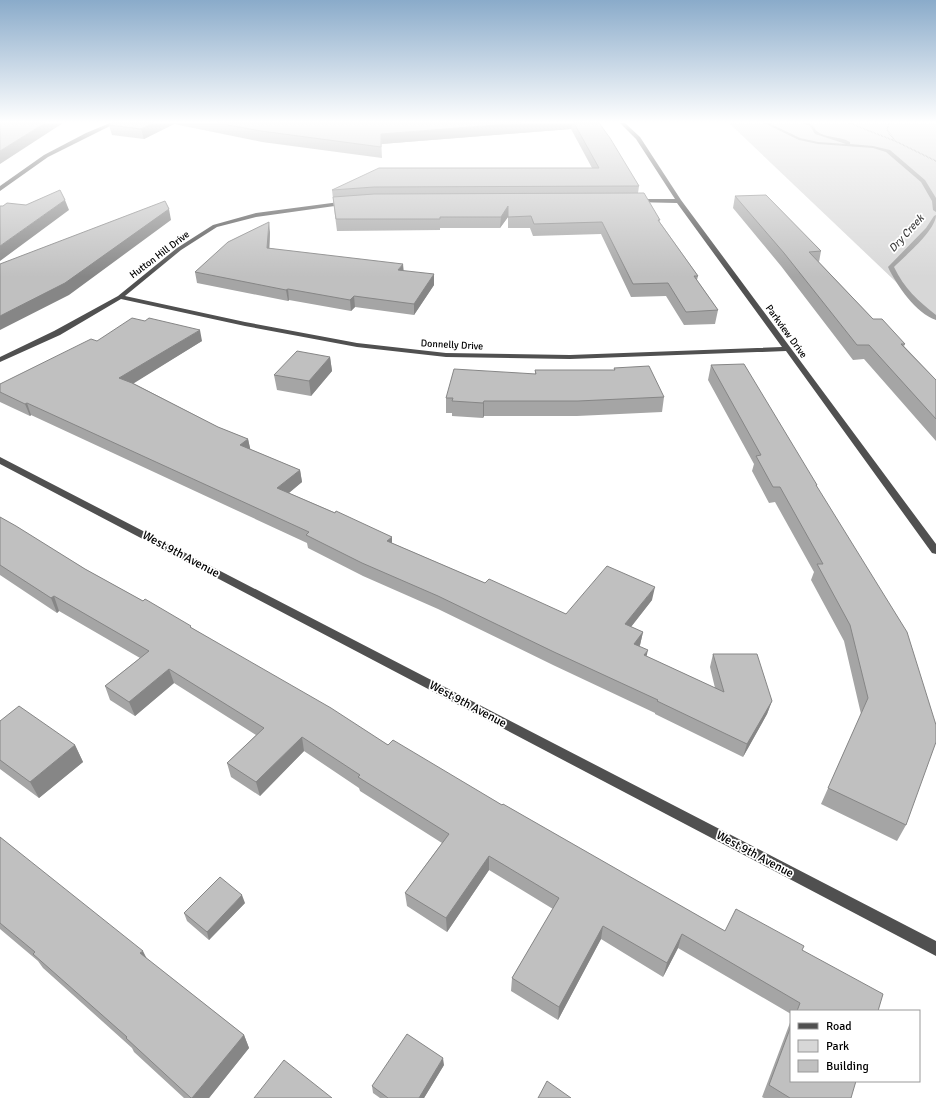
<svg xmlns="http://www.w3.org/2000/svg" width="936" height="1098" font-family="Signika,sans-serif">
  <rect width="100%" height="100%" fill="#fff"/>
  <path fill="#d7d7d7" d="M729,123h207v197z"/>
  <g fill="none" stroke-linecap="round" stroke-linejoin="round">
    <path fill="#9e9e9e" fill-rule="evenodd" d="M764,123h5l31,15 18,4 28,2 -31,-10 -5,-8 -7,-3c12,0 8,3 15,9 7,5 20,5 28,8l4,2v2l23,2 17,4 35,30 11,18v14l-3,-2 -1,-9 -11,-19 -35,-30 -13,-4 -55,-4 -19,-4z
      M936,215c0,15 -31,41 -42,52 10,21 24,34 42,48v5c-20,-7 -39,-34 -48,-53l38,-39 8,-12z"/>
    <path stroke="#727272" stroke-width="1.5" stroke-dasharray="0.5 1" stroke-linecap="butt" d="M849,123l46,18
      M889,123l-2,7 8,11 41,20"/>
    <path fill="#505050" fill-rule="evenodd" d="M110,123h6l-68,34 -48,34v-5l44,-31 42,-22z
      M620,123h5l15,14 41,63 255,344v10l-4,-1 -146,-202 -216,8 -124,-2 -89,-10 -112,-21 -124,-27 -61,36 -60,27v-5l54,-26 64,-35 59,-48 36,-23 43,-12 91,-12 3,2 -1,1 -93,13 -39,10 -36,23 -56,46 120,26 112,21 89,10 124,2 212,-8 -105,-144 -44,-1v-2l2,-1h40l-39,-60z
      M0,457l936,484v15l-936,-492z"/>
  </g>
  <path fill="#a5a5a5" d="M111,123h488l40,63 -1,7 22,27 -1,1 39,55 -1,4 21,30 -3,14 -31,1 -18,-29 -35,1 -30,-63 -68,2 -3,-8h-22v-11l-8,11h-60v2l-103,1 -3,-23 -2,-18 260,-22 -21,-39 -190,15 1,14 -120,-16 -88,-18 -30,15 -32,-4 -3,-10z
    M735,196l86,55 -2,11 54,57 32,25 -1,2 32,34v61l-72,-82 -11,1 -72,-94 -48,-58z
    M270,232l-1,16 135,23 30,14 -20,30 -59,-8 -4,4 -62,-11 -1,1 -91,-18 -2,-11z
    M97,341h105l-69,42 85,44 30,12 2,10 50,21 2,12 -13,11 103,44v6l93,40 81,31 86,-14 -21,27 12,5 -3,13 -1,2 7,9 69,32 -5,-21 3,-13 59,47 -5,13 -24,43 -88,-43v-1l-102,-48 -115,-56 -75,-33 -55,-28 -1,-5 -276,-128 -1,1 -30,-14v-18z
    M330,357l2,14 -21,25 -34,-6 -3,-15z
    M711,365l106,120v2l89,338 -9,16 -76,-37 40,-90 -17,-73 -33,-61 3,-8 -39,-70 -6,1 -17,-32 2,-7 -46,-84z
    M614,368l50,29 -2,15 -85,4h-93l-1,2 -31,-2v-3h-6v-15l89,-24v-4h79z
    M0,517l85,52 107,59 196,117 114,60 223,126 77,19 76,61h-87v3l-113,-66 -15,29 -62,-38 -43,81 -47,-29 1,-13 41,-69 -64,-39 -42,62 -40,-26 -2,-13 37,-50 -82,-52 -1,-3 -55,-37 -44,45 -29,-19 -4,-14 29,-28 -82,-52 -39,33 -25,-16 -5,-14 35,-28 -81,-47 -2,2 -57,-38z
    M0,721l75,24 8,17 -44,36 -39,-29z
    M0,837l147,122 97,76 5,13 -40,50h-25l-50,-46 -2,-4 -89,-80 -5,-7 -38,-32z
    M245,903l-36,37 -22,-19 -3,-8z
    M791,1020v61l60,17h-87l-2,-1z
    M444,1065l-20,33h-44l-7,-5 -1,-7z"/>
  <path fill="#868686" d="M45,123h18l-63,41v-13z
    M154,123h20v1l-30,15 -3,-10z
    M522,123h50l-1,6 -190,15 1,14 -1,-24z
    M65,200l4,10 -69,51v-15z
    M508,206v11l-8,11 1,-11z
    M169,209l2,11 -102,75 -69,35v-14z
    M269,222l1,10 -1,26 -2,-10z
    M403,264l1,10 -6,-4z
    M434,274v11l-20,30v-11z
    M288,289l1,11 -1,1 -2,-11z
    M354,296l1,11 -4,4 -1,-11z
    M200,330l2,11 -79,49 -4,-12z
    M330,357l2,14 -21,25 -2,-15z
    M484,401v15l-1,2v-15z
    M27,403l4,12 -1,1 -5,-12z
    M248,439l3,13 -11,-7z
    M300,470l2,12 -23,19 -2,-13z
    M392,537v13l-5,-9z
    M655,587l-3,13 -29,37 2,-13z
    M54,596l5,15 -2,2 -6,-15z
    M643,632l-3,13 -8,13 2,-14z
    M648,650l-3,13 -1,-8z
    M169,669l5,14 -39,33 -6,-14z
    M772,701l-5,13 -24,43 4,-13z
    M302,737l2,14 -44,45 -4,-14z
    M75,745l8,17 -44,36 -9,-16z
    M489,856v14l-42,62 -1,-14z
    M242,895l3,8 -36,37 -2,-8z
    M603,926l-2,13 -43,81 1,-13z
    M682,934l-4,14 -15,29 4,-14z
    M143,951l7,14 -10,-12z
    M244,1035l5,13 -40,50h-17z
    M443,1058l1,7 -20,33h-5z"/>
  <path fill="#c0c0c0" stroke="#868686" d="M0,123h45l-45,28z
    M111,123h43l-13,6 -32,-4z
    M217,123h305l-141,11v13l-120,-16z
    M574,123h25l11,15 29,48 -265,1 -42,3 47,-22h220z
    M60,190l5,10 -65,46v-40h3l4,-3 19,2z
    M644,193l16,27h-2l40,56h-4l24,34 -32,2 -18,-29 -35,1 -31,-62 -68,2 -3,-8 -23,1v-11l-7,11h-61v2h-104l-3,-22 41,-3z
    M766,195l55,56 -12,1 64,67h9l23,25h-4l35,36v39l-67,-74h-12l-73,-92 -49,-57z
    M165,201l4,8 -104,74 -65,33v-52z
    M269,222l-2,26 136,16 -5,6 36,4 -20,30 -60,-8 -4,4 -62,-11 -2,1 -91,-18 33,-30z
    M132,318l13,3 4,-3 51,12 -81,48 13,5 86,44 30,12 -8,6 60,25 -23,18 58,25 1,-2 56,26 -5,4 98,42 4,-4 77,35 41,-48 48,21 -30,37 18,8 -9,12 14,6 -4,5 80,37 -11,-38h44l15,47 -25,43 -90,-43 1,-1 -104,-48 -116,-56 -76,-33 -56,-28 3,-3 -282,-129 -2,1 -25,-12v-8l91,-45 6,2z
    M297,351l33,6 -21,24 -35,-6z
    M744,364l73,121h-1l91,147 29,93v17l-30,83 -78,-37 40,-90 -18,-73 -33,-61h6l-43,-77h-7l-17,-31 5,-1 -50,-90z
    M649,366l15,31 -86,4h-94l-1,2 -31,-2 1,-3h-7l8,-29 82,5 -1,-4h80l-1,-2z
    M0,517l16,9 69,43 58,32 2,-2 46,27 -1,1 141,81 57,37 5,-5 109,65 1,-1 222,127 11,-22 68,37 -2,4 81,44 -5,17h-81l3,-8 -118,-69 -15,29 -64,-37 -44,81 -47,-29 47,-80 -70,-42 -43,62 -41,-25 44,-59 -91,-57 2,-2 -58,-38 -46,45 -29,-19 37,-35 -95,-59 -40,33 -24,-16 44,-35 -95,-55 -3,2 -51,-33z
    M19,706l56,39 -45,37 -30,-22v-39z
    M0,837l143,114 -3,2 104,82 -52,63h-1l-65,-60 1,-1 -94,-83 2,-2 -35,-29z
    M220,877l22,18 -35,37 -23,-19z
    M791,1026v55h65l-5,17h-61l-21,-13z
    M407,1034l36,24 -24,40h-31l-16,-12z
    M284,1060l48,38h-78z
    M547,1081l24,17h-33z"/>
  <linearGradient id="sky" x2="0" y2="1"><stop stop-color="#8aabca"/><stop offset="0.44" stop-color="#fff"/><stop offset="1" stop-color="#fff" stop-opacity="0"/></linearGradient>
  <rect width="936" height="277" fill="url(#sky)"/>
  <g text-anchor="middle" stroke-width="3.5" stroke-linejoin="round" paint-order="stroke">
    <g font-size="10" fill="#000" stroke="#fff">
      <text transform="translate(159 254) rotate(-37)" y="4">Hutton Hill Drive</text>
      <text transform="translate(787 331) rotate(54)" y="4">Parkview Drive</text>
      <text transform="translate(452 344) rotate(3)" y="4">Donnelly Drive</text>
    </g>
    <g font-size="11" font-style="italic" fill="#3f3f3f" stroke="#fff">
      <text transform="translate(906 233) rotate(-48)" y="4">Dry Creek</text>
    </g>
    <g font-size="12" fill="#000" stroke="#fff">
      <text transform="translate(181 554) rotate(28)" y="4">West 9th Avenue</text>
      <text transform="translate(468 704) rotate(28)" y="4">West 9th Avenue</text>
      <text transform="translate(755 854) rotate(28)" y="4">West 9th Avenue</text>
    </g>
  </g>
  <rect x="790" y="1010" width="130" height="72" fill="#ffffff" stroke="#999999"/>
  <rect x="798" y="1023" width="20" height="6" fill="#505050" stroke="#999999"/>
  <text x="826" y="1030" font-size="12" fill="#000000">Road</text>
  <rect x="798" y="1040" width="20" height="12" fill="#d7d7d7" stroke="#999999"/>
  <text x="826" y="1050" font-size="12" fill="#000000">Park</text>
  <rect x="798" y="1060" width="20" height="12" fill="#c0c0c0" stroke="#999999"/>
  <text x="826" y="1070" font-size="12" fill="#000000">Building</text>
</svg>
